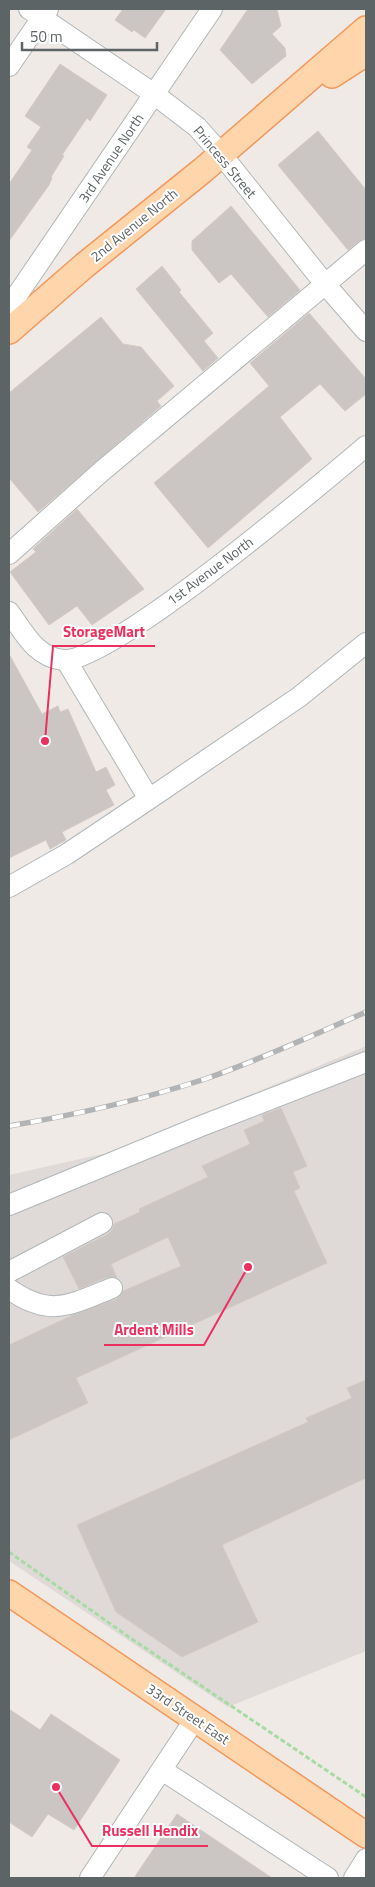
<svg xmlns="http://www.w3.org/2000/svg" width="375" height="1887" font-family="'Titillium Web',sans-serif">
  <rect width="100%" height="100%" fill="#f0eae6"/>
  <path fill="#dfdad8" d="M366,1046v605l-138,56 -219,-146v-386l111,-25z"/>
  <path fill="#cbc5c3" stroke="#d5cac4" d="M123,9h43l-21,29 -11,-8 -2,2 -17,-12z
    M248,9h29l4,17 -9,8 13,14 1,8 -34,28 -32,-34z
    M60,64l47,31 -17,26 -3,-3 -25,37 2,1 -13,21 1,1 -3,7 -40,56v-57l23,-34 -5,-3 14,-20 -16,-11z
    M318,131l48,59v48l-7,3 -11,9 -70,-85z
    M231,206l69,84 -32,27 -37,-43 -12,9 -27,-33v-9z
    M162,266l19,24 -2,2 34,41 -9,8 14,17 -15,13 -67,-82z
    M309,313l57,66v15l-21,17 -25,-27 -40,33 32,42 -104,89 -54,-65 115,-97 -19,-23z
    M101,317l22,27 18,3 33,39 -17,15 4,5 -123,106 -29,-34v-85z
    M77,509l67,80 -52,36 -15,-19 -28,19 -39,-53 26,-20 -3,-3z
    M9,654l33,60 16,-8 2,6 8,-3 28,63 10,-5 9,18 -9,5 8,15 -52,27 4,8 -16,9 -4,-9 -37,18z
    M281,1108l26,58 -14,6 7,16 -6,3 33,72 -251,115 12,25 -79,37v-95l64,-30 44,-16 6,-8 58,-25 -13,-29 -57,27 6,14 -10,-1 -28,12 -16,-32 45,-23 4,-4 2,-6 26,-12 -1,-3 69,-32 -6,-11 48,-22 -6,-14 20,-9 -2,-6z
    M366,1380v98l-144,67 36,77 -76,35 -66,-45 -39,-87 231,-103 -2,-4 46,-20 -5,-10z
    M9,1709l31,21 11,-16 69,46 -46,70 -26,-16 -16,23 -23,-15z
    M177,1814l95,64h-138z"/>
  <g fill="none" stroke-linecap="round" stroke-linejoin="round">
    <g stroke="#b1b6b8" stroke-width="22">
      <path id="minor" d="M29,9l125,85 43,33 24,27 104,130 41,47
        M9,66l39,-57
        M9,307l203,-298
        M9,554l93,-83 264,-221
        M9,612c15,20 26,45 54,48 46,4 259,-177 303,-214
        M66,660l83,139
        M9,887l58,-33 82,-55 150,-102 67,-54
        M9,1205l192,-79 165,-64
        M9,1272l93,-49
        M9,1289c41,29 61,16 103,-1
        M162,1770l166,108
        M90,1878l105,-159
        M354,1878l12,-19"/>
    </g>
    <g stroke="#f4975b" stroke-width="28">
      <path id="major" d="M332,75l34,-22
        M9,331l76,-66 118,-95 163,-141
        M9,1593l357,242"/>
    </g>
    <path stroke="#a8daa5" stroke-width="3" stroke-dasharray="5 2.5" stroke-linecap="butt" d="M9,1552l120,85 237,160"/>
    <use href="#minor" stroke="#fff" stroke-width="20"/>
    <use href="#major" stroke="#ffd6ac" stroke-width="25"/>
    <g stroke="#b2b3b4" stroke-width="5.5">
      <path id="rail" d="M9,1126c66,-11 132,-26 196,-47 55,-19 108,-44 161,-67"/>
    </g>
    <use href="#rail" stroke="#fff" stroke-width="4" stroke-dasharray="11" stroke-linecap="butt"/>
  </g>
  <g text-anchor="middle" stroke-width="4" stroke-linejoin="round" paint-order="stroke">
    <g font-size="14" fill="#5d6466" stroke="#fff">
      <text transform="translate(111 158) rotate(-56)" y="5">3rd Avenue North</text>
      <text transform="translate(225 162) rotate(50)" y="5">Princess Street</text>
      <text transform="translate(134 225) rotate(-39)" y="5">2nd Avenue North</text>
      <text transform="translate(210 571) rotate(-37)" y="5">1st Avenue North</text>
      <text transform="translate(188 1714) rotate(34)" y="5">33rd Street East</text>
    </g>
  </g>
  <path fill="none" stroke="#ec2f5e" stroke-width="2" d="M45 741L53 646H155M248 1267L204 1345H104M56 1787L92 1846H208"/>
  <g fill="#ec2f5e" stroke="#fff" stroke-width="2">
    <circle cx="45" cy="741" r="5"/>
    <circle cx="248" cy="1267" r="5"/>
    <circle cx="56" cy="1787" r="5"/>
  </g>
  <g font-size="15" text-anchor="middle" font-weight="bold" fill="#ec2f5e" stroke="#fff" stroke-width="4" stroke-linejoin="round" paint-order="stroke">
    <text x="104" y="637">StorageMart</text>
    <text x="154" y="1335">Ardent Mills</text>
    <text x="150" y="1836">Russell Hendix</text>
  </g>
  <rect width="375" height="1887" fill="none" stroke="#5d6466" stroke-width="20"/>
  <path d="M22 42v8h135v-8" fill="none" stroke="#5d6466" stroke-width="2.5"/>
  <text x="30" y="42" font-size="15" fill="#5d6466" stroke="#ffffff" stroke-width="4" paint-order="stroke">50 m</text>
</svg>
